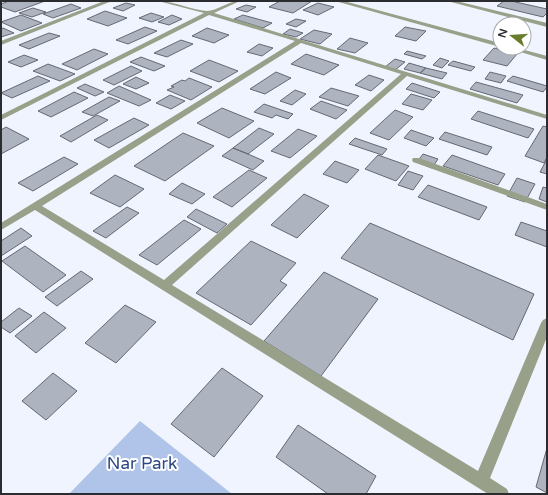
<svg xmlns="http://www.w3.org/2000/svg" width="548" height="495" font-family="'Varela Round',sans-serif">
  <rect width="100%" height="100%" fill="#eff4fe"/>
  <path fill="#b0c3e9" d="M140,421l92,73h-163z"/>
  <path fill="#adb3bf" stroke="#646974" d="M9,1h36l-30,11 -14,-5v-3z
    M280,1h32l-19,12 -24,-6z
    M504,1h7l36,8v4l-4,4 -46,-11z
    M126,3l9,2 -12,6 -10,-3z
    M318,3l16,4 -16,8 -15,-5z
    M71,4l10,4 -28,10 -10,-4z
    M246,5l10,2 -9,5 -11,-3z
    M33,8l13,4 -14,5 -13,-4z
    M105,11l22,7 -19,8 -21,-7z
    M151,13l13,4 -12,5 -13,-4z
    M21,15l21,8 -21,8 -20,-9z
    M172,15l10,4 -13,6 -11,-3z
    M243,15l29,8 -9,5 -29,-9z
    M296,19l10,2 -10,6 -10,-3z
    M145,27l12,4 -29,13 -12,-4z
    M405,27l21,4 -10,10 -21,-5z
    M3,28l11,5 -13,4v-8z
    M207,28l22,7 -15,8 -22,-7z
    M290,29l13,4 -7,4 -13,-3z
    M314,30l18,4 -12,10 -20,-5z
    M49,33l11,3 -31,13 -10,-4z
    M350,38l18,5 -13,10 -18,-4z
    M181,40l12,4 -26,13 -13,-4z
    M259,44l14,4 -11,8 -15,-4z
    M494,48l23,6 -10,12 -24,-6z
    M94,49l14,5 -31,16 -15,-6z
    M407,51l19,5 -4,3 -18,-5z
    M306,54l33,11 -15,10 -33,-11z
    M24,55l14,5 -17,7 -13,-5z
    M141,57l24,9 -11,5 -24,-9z
    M440,58l9,3 -7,7 -9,-3z
    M395,59l10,3 -10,8 -10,-3z
    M209,60l29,11 -19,11 -29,-11z
    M453,61l22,6 -4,4 -23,-6z
    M409,63l17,5 -6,5 -16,-4z
    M48,64l27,10 -15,7 -27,-10z
    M131,66l11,5 -28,14 -11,-5z
    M426,68l21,5 -5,6 -22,-6z
    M276,72l15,6 -26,16 -15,-5z
    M490,72l16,4 -5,7 -16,-4z
    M369,75l15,5 -13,11 -16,-6z
    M38,76l12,5 -38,17 -11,-5z
    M513,76l34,10v1l-4,5 -36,-11z
    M136,77l13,6 -13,6 -13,-5z
    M189,78l23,9 -21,13 -24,-10 7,-3 -3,-1 11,-6 3,1z
    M476,82l47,13 -6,8 -47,-14z
    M412,83l28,9 -6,6 -28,-9z
    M85,84l19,8 -9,4 -18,-8z
    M119,86l32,14 -12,6 -32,-13z
    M331,88l28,8 -11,10 -29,-9z
    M295,90l11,4 -14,11 -12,-4z
    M74,92l14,6 -37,19 -13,-6z
    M411,94l21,6 -9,10 -21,-6z
    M170,95l15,6 -14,8 -15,-6z
    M109,97l11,4 -27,15 -11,-4z
    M321,101l26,9 -11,9 -26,-10z
    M264,104l29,10 -5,5 -12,-4 -4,3 -18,-6z
    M222,108l32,13 -25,17 -32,-15z
    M395,110l18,7 -24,23 -19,-7z
    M478,111l56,18 -6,9 -57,-19z
    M97,115l11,5 -37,22 -11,-6z
    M134,118l15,7 -40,23 -15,-8z
    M543,126l4,1v30l-3,6 -19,-7z
    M6,127l23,12 -28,15v-24z
    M259,128l15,6 -26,20 -15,-6z
    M298,129l19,7 -27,22 -19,-7z
    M411,130l23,8 -8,8 -22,-8z
    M445,132l47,15 -5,8 -48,-16z
    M183,133l31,13 -49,35 -31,-15z
    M355,138l32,11 -5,6 -33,-11z
    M233,148l15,6 16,7 -11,9 -31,-14z
    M423,154l15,5 -6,9 -15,-6z
    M378,155l31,11 -13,15 -31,-12z
    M452,155l53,19 -7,11 -55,-19z
    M64,157l14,7 -45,27 -15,-8z
    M547,159v15l-7,-2z
    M335,161l24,9 -12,13 -24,-9z
    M249,170l18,8 -35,29 -19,-10z
    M408,171l15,5 -10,14 -15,-5z
    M115,175l29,14 -24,18 -30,-14z
    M517,178l18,6 -10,18 -18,-6z
    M182,183l23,11 -13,10 -23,-10z
    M428,185l59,22 -8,13 -61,-23z
    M543,187l4,1v14l-8,-3z
    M304,194l25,12 -32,32 -26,-13z
    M127,207l12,6 -33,25 -13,-7z
    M196,209l31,15 -10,9 -30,-16z
    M184,220l17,9 -44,36 -18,-10z
    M521,222l26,9v16l-32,-12z
    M370,223l164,71 -21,46 -172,-82z
    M21,228l11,8 -31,20v-15z
    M251,241l45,22 -16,18 7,4 -36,40 -55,-32z
    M25,246l41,29 -23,17 -41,-31z
    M81,271l12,8 -36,27 -12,-9z
    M324,272l54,27 -57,77 -57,-35z
    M125,305l31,17 -40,41 -31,-20z
    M19,308l13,8 -22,17 -9,-6v-5z
    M44,312l22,16 -30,25 -21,-17z
    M222,368l41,28 -49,61 -43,-33z
    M53,373l24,18 -31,29 -24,-19z
    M298,425l78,51 -10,18h-38l-52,-37z
    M547,448v45l-11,-6z"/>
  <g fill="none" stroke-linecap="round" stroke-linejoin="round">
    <path fill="#99a089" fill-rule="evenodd" d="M104,1h8l-111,44v-4z
      M158,1c17,0 33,9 49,10 10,0 21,-10 33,-10l-26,12 333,102v4l-140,-43 -235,209 306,186 63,-148 2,-3 4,-2v19l-57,141 17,11 2,5h-21l-453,-284 -34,20v-7l294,-182 -86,-26 -208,105v-5l203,-102zM301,43l100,31 -237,206 -122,-74z
      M335,1h9l156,42v4z
      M447,1h9l91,22v4z
      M507,48h10l30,8v4z
      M413,158h6l128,46v6l-134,-48 -1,-2z"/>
  </g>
  <g text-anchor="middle" stroke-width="4" stroke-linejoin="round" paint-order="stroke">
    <g font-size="17" fill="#2d4885" stroke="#fff">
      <text x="142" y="469">Nar Park</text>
    </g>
  </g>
  <rect width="548" height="495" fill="none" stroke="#2a2c30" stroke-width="4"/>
  <g transform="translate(512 36) rotate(287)"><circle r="19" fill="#ffffff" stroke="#aaabac"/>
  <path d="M0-3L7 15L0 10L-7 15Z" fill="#697c2c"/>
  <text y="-6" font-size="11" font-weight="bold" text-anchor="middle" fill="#2a2c30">N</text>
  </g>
</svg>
